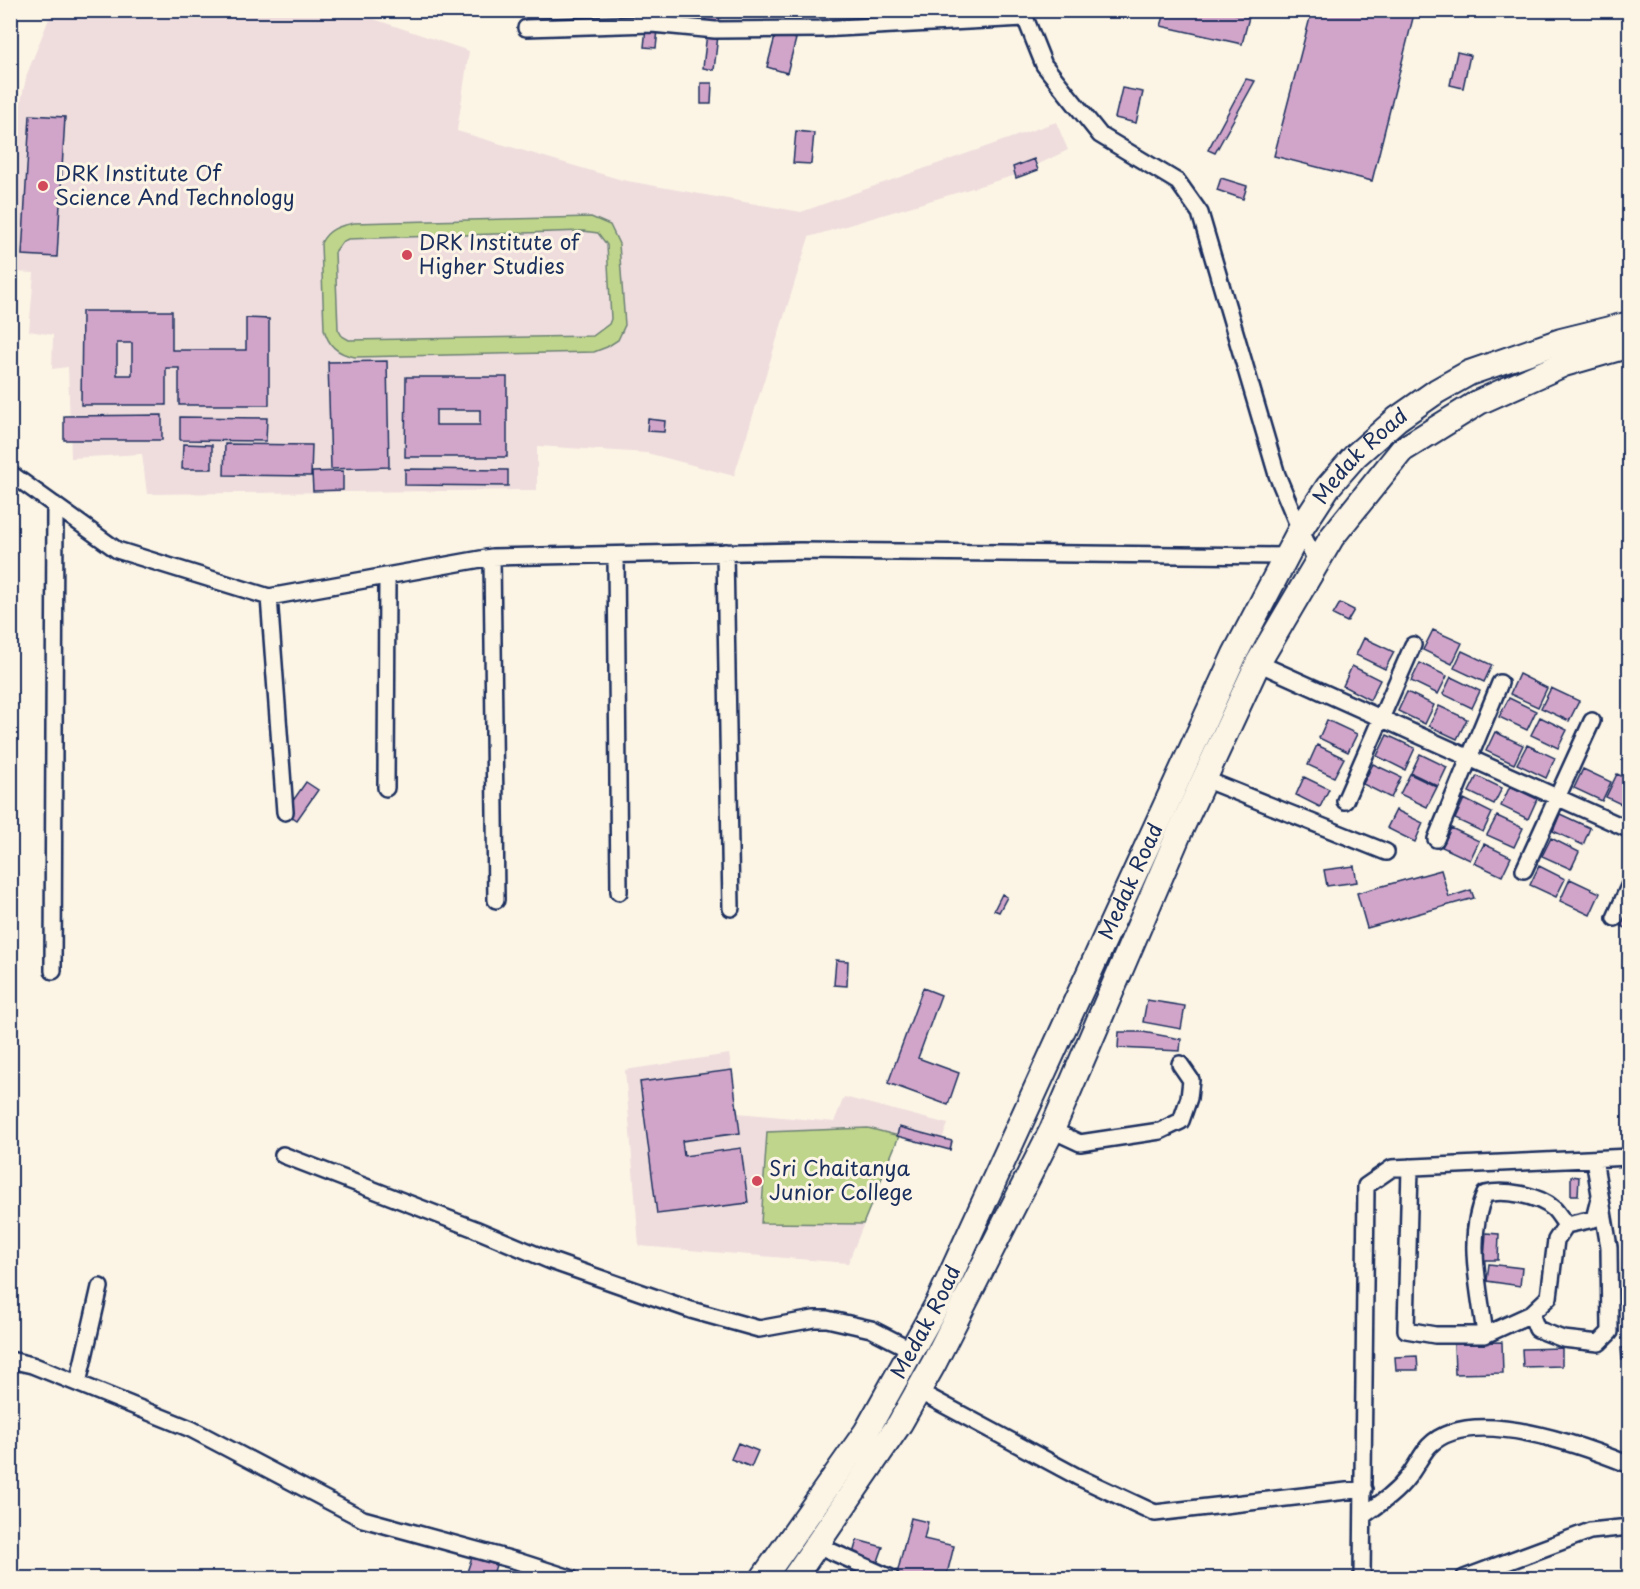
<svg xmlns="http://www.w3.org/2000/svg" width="1640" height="1589" font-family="'Playpen Sans',sans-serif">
  <rect width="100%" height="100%" fill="#fcf5e5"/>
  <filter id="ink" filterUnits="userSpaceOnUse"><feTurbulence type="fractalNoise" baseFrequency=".0167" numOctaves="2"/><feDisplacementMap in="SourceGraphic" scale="12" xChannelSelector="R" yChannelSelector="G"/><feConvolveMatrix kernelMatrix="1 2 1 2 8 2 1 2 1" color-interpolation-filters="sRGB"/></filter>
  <g filter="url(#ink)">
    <path fill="#efdddd" d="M52,11h298l119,40 -12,80 165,49 179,32 255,-90 12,28 -52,25 -207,62 -75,239 -87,-23 -110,-7v44l-390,4 -5,-40 -71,4 -3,-91 -16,2 1,-34 -24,-4 5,-58 -23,-1v-126l16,-72z
      M729,1054l9,59 96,9 10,-25 104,27 -6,15 -43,-12 -2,8 2,1 -51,127 -209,-17 -14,-176z"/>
    <path fill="#bfd58b" stroke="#6d8274" stroke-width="1.5" fill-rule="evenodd" d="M591,217l19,8 9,19 6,81 -7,15 -11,7 -13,5 -239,5c-18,-3 -27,-12 -31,-28l-3,-86c7,-14 18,-17 33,-20zM583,231l15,2 9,12 4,74 -2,5 -16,12 -244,4 -7,-4 -4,-7 -3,-77 7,-10 6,-3z
      M868,1128l31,8 -36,88 -102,-1 6,-91z"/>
    <path fill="#d1a5c9" stroke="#1b2f5e" stroke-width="1.5" fill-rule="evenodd" d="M707,10h14l-3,18 -14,-3z
      M1166,10h54l29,7 -7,27 -81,-18z
      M1312,10h103l-43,171 -98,-25z
      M646,28l12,2 -2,18 -12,-1z
      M707,33l11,2 -4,35 -11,-2z
      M776,33l20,6 -9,34 -20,-6z
      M1457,52l13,3 -7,33 -13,-3z
      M1246,79l9,2 -40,72 -7,-3z
      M701,83h11l-1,21h-10z
      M1122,88l21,4 -7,31 -21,-5z
      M30,115l35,2 -8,140 -35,-2z
      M796,131l18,2 -3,31 -18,-1z
      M1034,159l4,11 -22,8 -3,-11z
      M1221,178l26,8 -4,13 -26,-9z
      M82,311h90v39h74v-32l23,1v86h-90v-37h-13v37h-85zM117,343h15v32h-15z
      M387,361l2,106 -58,2 -3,-107z
      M406,377h101v80h-102zM436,410h44v15h-44z
      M162,415v25h-98v-24z
      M180,417l87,1 -1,23 -86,-1z
      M648,419l17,2 -1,11 -17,-1z
      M183,444l29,1v24h-30z
      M225,444l87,1 -1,31 -87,-1z
      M405,469l103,1v16l-103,-1z
      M343,471v19l-30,1 -1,-19z
      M1340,603l14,7 -7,12 -14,-7z
      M1433,630l29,13 -10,21 -29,-14z
      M1364,638l30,14 -9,17 -29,-14z
      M1462,651l30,14 -8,17 -30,-14z
      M1420,663l27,13 -9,18 -27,-13z
      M1352,666l28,14 -10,20 -27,-14z
      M1519,674l28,14 -9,19 -28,-13z
      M1451,677l29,14 -8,17 -29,-14z
      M1551,688l28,13 -10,20 -28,-13z
      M1407,692l27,13 -9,19 -27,-13z
      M1509,698l27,13 -9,19 -28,-13z
      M1439,706l28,13 -10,20 -28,-13z
      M1540,717l27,13 -9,18 -27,-13z
      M1327,720l30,14 -9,18 -29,-14z
      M1495,732l28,13 -9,19 -28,-13z
      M1387,735l28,13 -10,22 -28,-14z
      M1317,745l27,13 -10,19 -26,-12z
      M1527,745l28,13 -9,20 -29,-14z
      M1420,754l27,13 -9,19 -27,-13z
      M1373,764l28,13 -10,21 -28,-14z
      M1583,769l28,13 -9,19 -28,-13z
      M1410,774l27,13 -10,20 -27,-13z
      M1617,774l13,6v16l-5,10 -19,-9z
      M1477,776l25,12 -8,16 -25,-12z
      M1304,777l25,12 -9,18 -24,-12z
      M306,782l12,8 -21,30 -12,-8z
      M1510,786l27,13 -9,20 -27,-13z
      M1464,799l28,14 -9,19 -28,-13z
      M1396,810l27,13 -8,19 -28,-14z
      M1560,814l30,14 -7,17 -30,-14z
      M1497,816l26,12 -9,19 -27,-12z
      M1451,828l28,13 -9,19 -28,-13z
      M1551,838l28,14 -8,17 -29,-13z
      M1484,844l27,13 -9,19 -28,-13z
      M1354,866l3,16 -30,4 -3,-16z
      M1539,866l26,13 -9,18 -26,-12z
      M1441,870l8,27 22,-7 3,8 -107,30 -10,-35z
      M1570,879l30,14 -10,22 -30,-14z
      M1002,894l5,3 -8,15 -5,-2z
      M1626,905l4,1v24l-13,-6z
      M836,960l12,1 -1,25 -13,-1z
      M923,988l18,7 -23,63 41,15 -11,32 -60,-22z
      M1147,1000l38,6 -4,23 -38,-7z
      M1119,1032h24l38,7 -1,12 -62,-3z
      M732,1070l8,63 -58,8 2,15 57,-8 7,55 -91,11 -17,-132z
      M899,1127l53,14 -2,9 -53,-14z
      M1571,1176l8,1 -1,18h-7z
      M1486,1233l13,1 -1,26h-14z
      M1489,1264l33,4 -2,18 -33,-5z
      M1502,1342l1,31 -48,1 -1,-31z
      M1630,1347v13h-8l-1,-12z
      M1562,1348v18l-39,1 -1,-18z
      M1417,1356l1,14h-22l-1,-13z
      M738,1443l20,8 -7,16 -20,-8z
      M911,1518l17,4 -4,17 30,7 -8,32h-32l-17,-4z
      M857,1540l26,7 -6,17 -25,-7z
      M472,1557l24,8 -4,13h-27z"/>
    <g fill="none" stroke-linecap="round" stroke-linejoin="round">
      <g stroke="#1b2f5e" stroke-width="20">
        <path id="minor" d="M1022,10l22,55 56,70 78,47 22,31 77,262 23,55 17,32
          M526,28l126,-4 63,6 105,-1 204,-11
          M10,473l107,77 152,47 223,-40 308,-6 486,5
          M725,552l6,356
          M616,555l3,337
          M492,557l4,343
          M269,597l16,215
          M1258,663l372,167
          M1204,779l182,73
          M386,788l1,-211
          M1345,801l68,-156
          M1436,839l64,-156
          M1524,870l68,-149
          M1615,918l15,-34
          M53,971l2,-466
          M1052,1130l28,13 80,-12 21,-10 8,-23 2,-18 -11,-16
          M283,1155l192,74 76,32 140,49 68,19 55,-10h13l44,10 41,21
          M1410,1167l-4,163 29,5h50l46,-21 18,-17 7,-57 10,-15 28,-6 6,-24
          M1531,1314l6,15 26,10 36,4 11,-11 -1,-85 -15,-88
          M1485,1335c-5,-44 -20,-99 0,-141 19,-5 54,1 69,15 4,4 8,11 12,16
          M10,1360l22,5 159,64 172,90 154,42 53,17
          M78,1383l22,-96
          M918,1391l160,86 77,36 209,-24
          M1364,1515c17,-12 32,-22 44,-38 8,-10 13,-22 21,-31 41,-42 154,0 201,19
          M817,1545l74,33
          M1362,1578l4,-392 26,-18 238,-11
          M1464,1578l126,-47 40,-4"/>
      </g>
      <g stroke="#1b2f5e" stroke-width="28">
        <g id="primary">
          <path id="s1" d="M763,1578l103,-146 72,-129 297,-649 65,-124 28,-43 27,-31 42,-37 40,-28 32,-18 92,-32 69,-17"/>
          <path d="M794,1578l106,-155 34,-60 118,-233 128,-299 78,-168 74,-126 70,-87 77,-48 85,-38 66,-19"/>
        </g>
      </g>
      <use href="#minor" stroke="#fcf5e5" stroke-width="15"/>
      <use href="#primary" stroke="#fcf5e5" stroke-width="24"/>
    </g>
  </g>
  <g fill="#d1495b" stroke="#fcf5e5" stroke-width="2">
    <circle cx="43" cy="186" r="6"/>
    <circle cx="407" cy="255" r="6"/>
    <circle cx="757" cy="1181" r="6"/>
  </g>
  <g text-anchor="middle" stroke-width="6" stroke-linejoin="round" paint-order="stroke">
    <g font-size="21" fill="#1b2f5e" stroke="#fcf5e5" text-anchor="start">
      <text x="55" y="181">DRK Institute Of<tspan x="55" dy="24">Science And Technology</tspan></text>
      <text x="419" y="250">DRK Institute of<tspan x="419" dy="24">Higher Studies</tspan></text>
      <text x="769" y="1176">Sri Chaitanya<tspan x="769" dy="24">Junior College</tspan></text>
    </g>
    <g font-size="21" fill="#1b2f5e" stroke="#fcf5e5">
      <text dy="7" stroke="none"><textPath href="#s1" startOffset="1276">Medak Road</textPath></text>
      <text dy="7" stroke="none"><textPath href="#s1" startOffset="790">Medak Road</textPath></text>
      <text dy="7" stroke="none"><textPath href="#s1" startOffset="304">Medak Road</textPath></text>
    </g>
  </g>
  <rect width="1640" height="1589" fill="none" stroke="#fcf5e5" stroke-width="36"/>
  <rect x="18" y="18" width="1604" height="1553" fill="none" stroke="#1b2f5e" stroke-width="2" filter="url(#ink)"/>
</svg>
